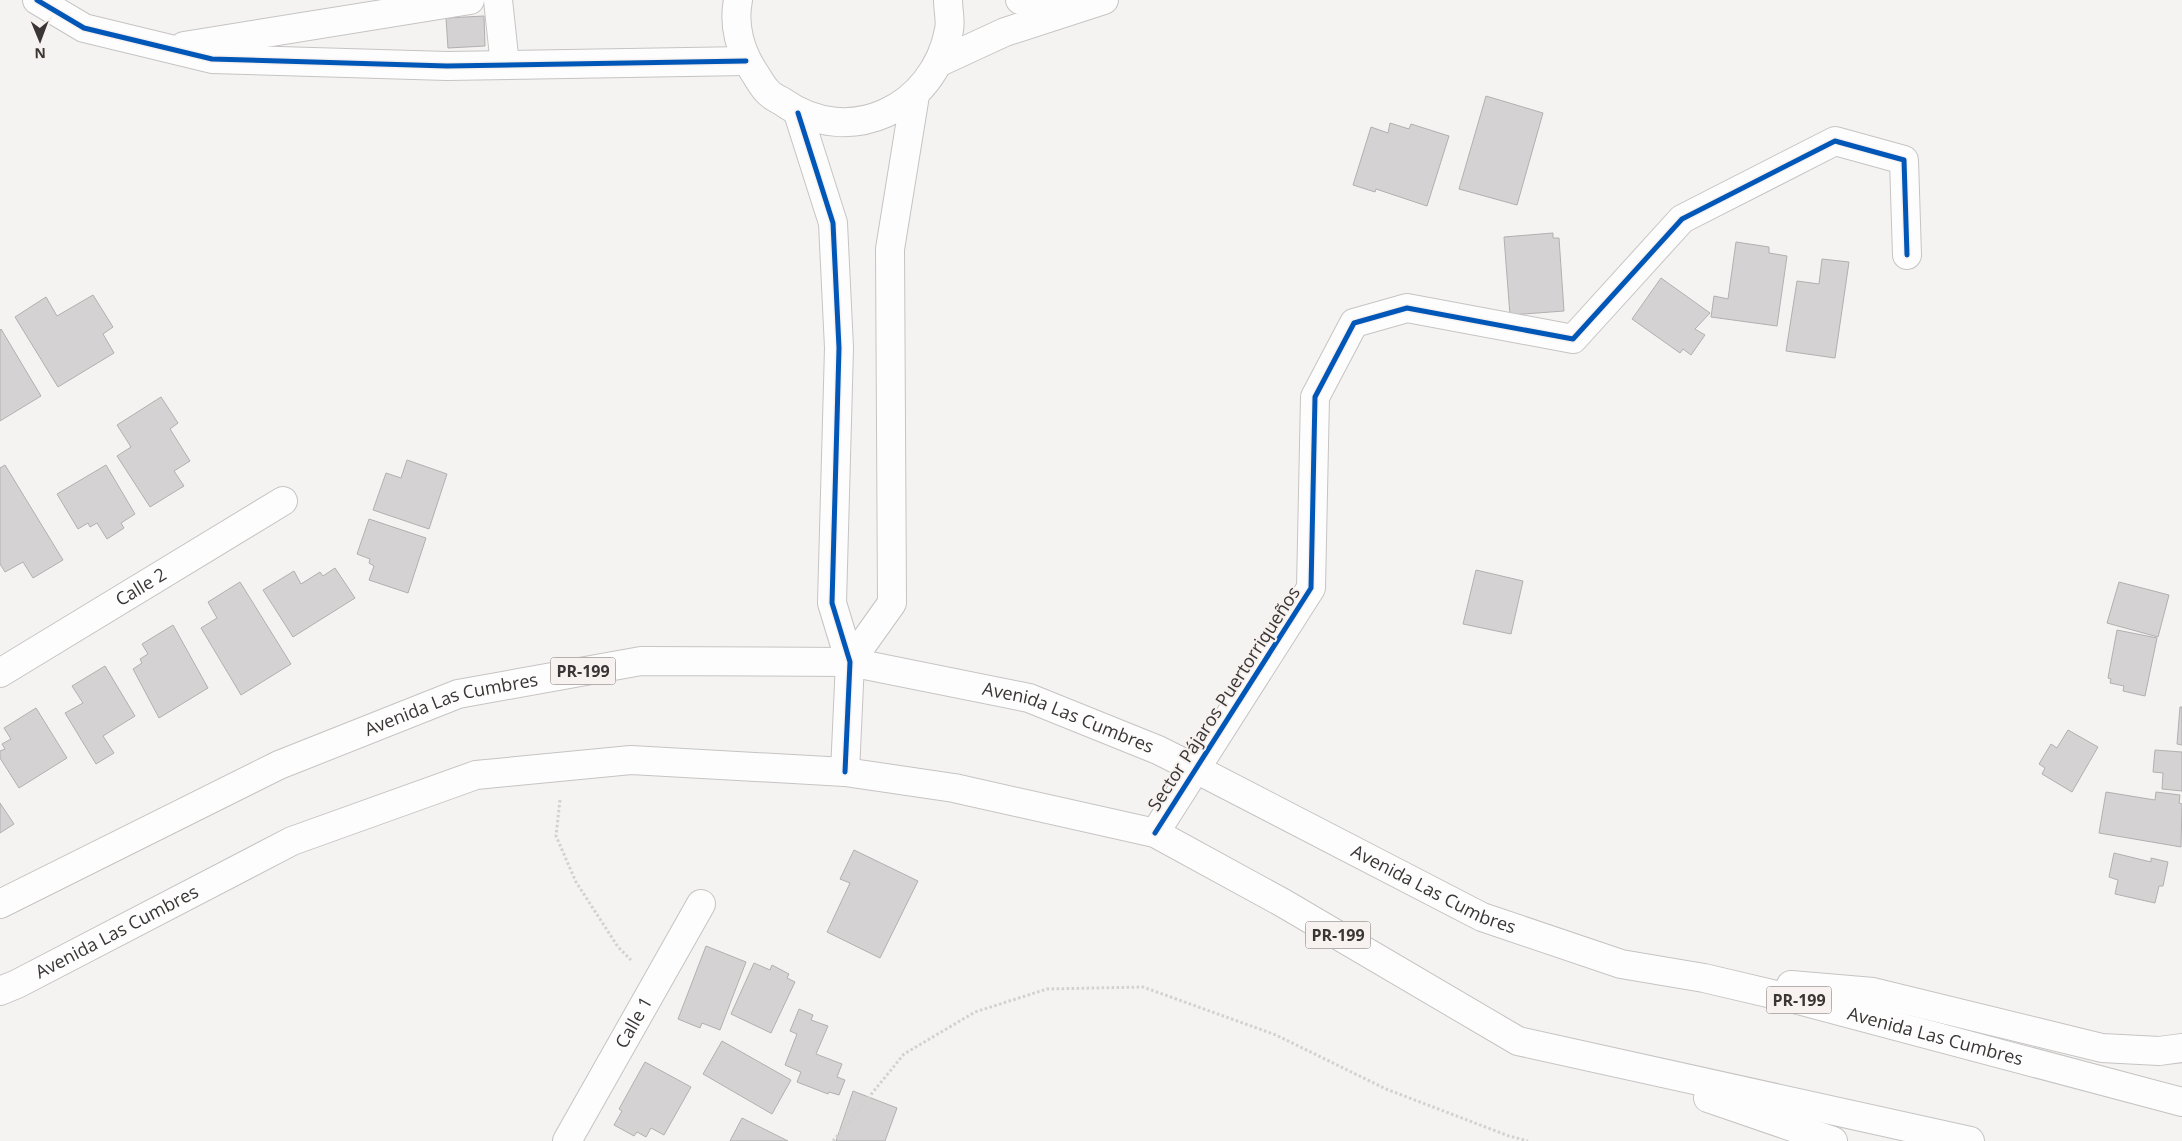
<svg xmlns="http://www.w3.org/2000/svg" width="2182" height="1141" font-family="'Open Sans',sans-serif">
  <rect width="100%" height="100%" fill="#f5f3f1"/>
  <path fill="#d4d2d2" stroke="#b1b0b0" d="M484,16l1,30 -37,2 -2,-30z
    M1486,96l57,17 -26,92 -58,-16z
    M1390,123l19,6 2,-5 38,12 -22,70 -51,-17 -1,3 -22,-7 18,-58 17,6z
    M1553,233v5h6l5,73 -54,4 -6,-78z
    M1736,242l33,5v6l18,3 -10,70 -66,-9 3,-21 14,3z
    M1822,259l27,3 -14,96 -49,-7 11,-70 22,3z
    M1661,278l49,35 -15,16 10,6 -14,20 -8,-6 -3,4 -48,-34z
    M93,295l20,32 -10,7 11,19 -56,34 -43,-70 31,-20 11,19z
    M1,329l40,67 -41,25v-91z
    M161,397l17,26 -8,6 20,32 -16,10 10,15 -34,21 -33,-51 14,-9 -14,-22z
    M407,460l40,14 -18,55 -56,-19 13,-37 15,5z
    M5,465l58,95 -30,18 -10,-16 -18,10 -5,-8v-96z
    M106,465l29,49 -14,9 3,5 -17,11 -10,-16 -7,4 -2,-4 -10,6 -21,-35z
    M369,519l57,19 -18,55 -39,-13 5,-14 -5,-3 1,-4 -13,-5z
    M335,568l20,30 -62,39 -30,-47 31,-19 7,13 19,-12 3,4z
    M1476,570l47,11 -12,53 -48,-10z
    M240,582l51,82 -50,31 -40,-67 16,-10 -9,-16z
    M2119,582l50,13 -11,42 -51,-14z
    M173,625l35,63 -49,30 -26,-49 9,-6 -2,-4 8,-5 -6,-10z
    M2117,630l40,8 -12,58 -22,-5 1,-5 -14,-3 1,-4 -3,-1z
    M105,666l30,50 -32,20 11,17 -18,11 -31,-51 18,-10 -11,-17z
    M2180,707h2v38l-5,-1z
    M36,708l31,50 -48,30 -19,-30v-7l5,-2 -3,-5 9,-5 -7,-11z
    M2068,730l30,17 -26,45 -30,-18 3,-6 -6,-4 12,-20 6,4z
    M2155,750l27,2v39l-20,-2 1,-16 -10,-1z
    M2106,792l49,8 1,-8 24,3 -1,8 3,1 -1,43 -82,-14z
    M0,803l14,21 -14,9z
    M854,850l64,31 -38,77 -53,-26 23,-49 -10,-4z
    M2114,853l37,9v-4l17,4 -5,24h-4l-4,17 -40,-9 3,-14 -9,-3z
    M706,946l40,16 -26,68 -18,-7 -2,5 -22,-9z
    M754,963l16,7 2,-5 17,9 -2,4 8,4 -24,51 -40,-19z
    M799,1009l14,6 -2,5 17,6 -12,28 26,10 -5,13 8,3 -6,15 -10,-3 -1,2 -31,-12 4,-10 -16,-7 12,-31 -7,-3z
    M722,1041l69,39 -19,34 -69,-40z
    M645,1062l46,25 -27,48 -13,-7 -5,9 -9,-5 -3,4 -20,-11 8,-14 -3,-2z
    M853,1091l44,17 -12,33h-49z
    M742,1118l46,23h-58z"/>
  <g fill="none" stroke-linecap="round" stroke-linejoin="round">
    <g stroke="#c6c4c3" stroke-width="30">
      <g id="minor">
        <path d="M37,0l47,28 128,31 235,7 299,-5"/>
        <path d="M498,0l7,65"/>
        <path d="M738,0c-5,25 2,51 16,72 4,6 8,14 13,19 4,5 11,8 16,11 66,47 151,7 166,-72 2,-9 -1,-20 -1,-30"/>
        <path d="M1020,0l46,11"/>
        <path d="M184,46l286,-46"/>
        <path d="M940,62l65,-30 99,-32"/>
        <path d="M798,113l35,110 6,125 -7,255 18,59 -5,110"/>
        <path d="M850,662l42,-59 -2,-354 25,-154"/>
        <path id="s1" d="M0,673l283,-172"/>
        <path d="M1155,833l156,-245 4,-191 39,-74 53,-15 166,31 109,-120 153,-78 69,19 3,95"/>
        <path id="s2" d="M567,1141l134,-237"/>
      </g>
    </g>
    <g stroke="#c6c4c3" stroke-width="30">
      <g id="highway">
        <path id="s3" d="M0,904l279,-139 179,-71 183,-33 209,1 179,36 129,52 38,19 286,148 139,47 83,14 98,23 380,101"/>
        <path d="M1791,985l82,7 229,56 57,3 23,-3"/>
        <path id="s4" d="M0,991l17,-7 275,-143 184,-66 155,-15 214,12 109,16 201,45 128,70 235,138 452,100"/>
        <path d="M1708,1098l125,43"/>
      </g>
    </g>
    <path stroke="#d3d1d0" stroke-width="3" stroke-dasharray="2.5 2.5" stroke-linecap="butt" d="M560,800l-4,36 20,46 42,65 13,13
      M833,1141l71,-87 71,-42 72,-23 96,-2 133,48 110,54 123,47 19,5"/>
    <use href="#minor" stroke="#fefdfd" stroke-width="28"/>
    <use href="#highway" stroke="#fefdfd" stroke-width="28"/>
    <g stroke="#f7f2ef" stroke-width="8">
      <path id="cycleway" d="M37,0l47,28 128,31 235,7 299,-5
        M798,113l35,110 6,125 -7,255 18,59 -5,110
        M1155,833l156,-245 4,-191 39,-74 53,-15 166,31 109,-120 153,-78 69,19 3,95"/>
    </g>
    <use href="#cycleway" stroke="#0057b8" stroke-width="5"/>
  </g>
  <g text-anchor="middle" stroke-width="4" stroke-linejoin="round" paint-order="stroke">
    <g fill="#f7f2ef" stroke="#726e6d" stroke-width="1">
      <rect x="550.5" y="657.5" width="65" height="27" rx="4"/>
      <rect x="1305.5" y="921.5" width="65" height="27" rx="4"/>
      <rect x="1766.5" y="986.5" width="65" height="27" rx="4"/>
    </g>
    <g font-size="16" font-weight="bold" fill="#393635">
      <text x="583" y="677">PR-199</text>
      <text x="1338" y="941">PR-199</text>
      <text x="1799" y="1006">PR-199</text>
    </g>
    <g font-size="18" fill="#393635" stroke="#f7f2ef">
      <text dy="6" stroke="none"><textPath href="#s1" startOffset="165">Calle 2</textPath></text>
      <text transform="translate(1224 699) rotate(-57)" y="6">Sector Pájaros Puertorriqueños</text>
      <text dy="6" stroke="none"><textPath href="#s3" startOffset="495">Avenida Las Cumbres</textPath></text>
      <text dy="6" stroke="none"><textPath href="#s3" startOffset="1125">Avenida Las Cumbres</textPath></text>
      <text dy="6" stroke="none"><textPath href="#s3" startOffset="1530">Avenida Las Cumbres</textPath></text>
      <text dy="6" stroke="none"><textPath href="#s4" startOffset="131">Avenida Las Cumbres</textPath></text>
      <text dy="6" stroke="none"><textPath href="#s2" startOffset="136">Calle 1</textPath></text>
      <text dy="6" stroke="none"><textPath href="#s3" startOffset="2055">Avenida Las Cumbres</textPath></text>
    </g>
  </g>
  <g transform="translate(40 40) rotate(179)" stroke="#f7f2ef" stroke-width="4" paint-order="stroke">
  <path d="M0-4L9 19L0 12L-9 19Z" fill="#393635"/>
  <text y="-8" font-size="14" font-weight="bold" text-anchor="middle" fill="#393635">N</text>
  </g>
</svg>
